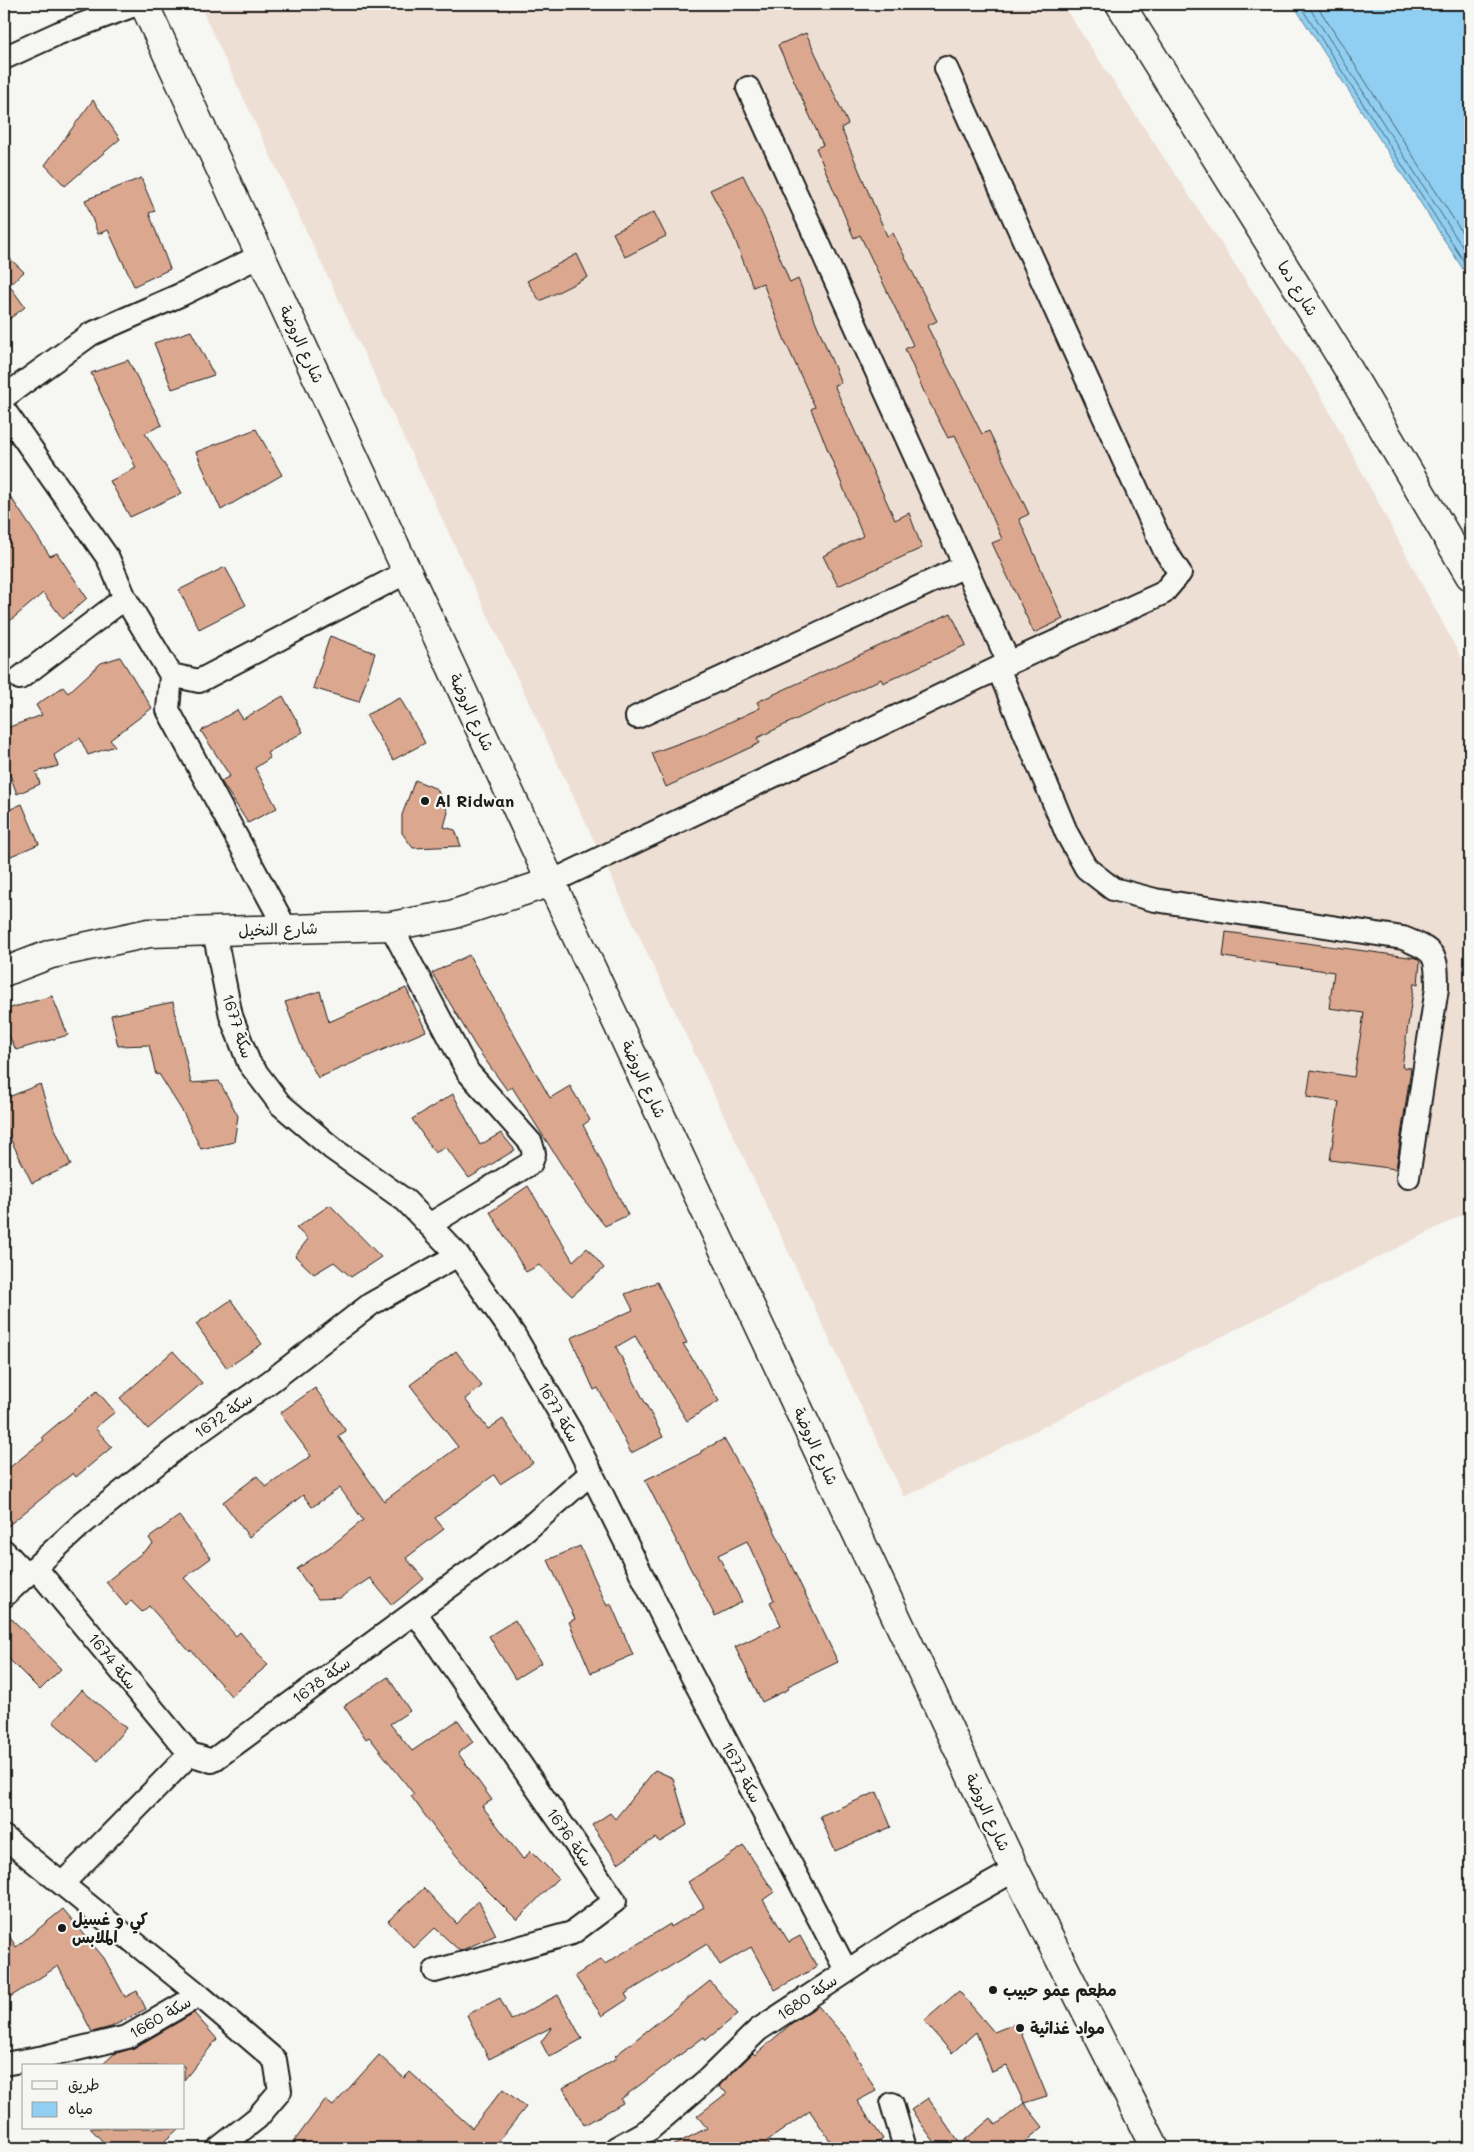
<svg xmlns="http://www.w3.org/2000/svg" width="1474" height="2152" font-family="Mali,'Playpen Sans Arabic',sans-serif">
  <rect width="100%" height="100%" fill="#f6f6f2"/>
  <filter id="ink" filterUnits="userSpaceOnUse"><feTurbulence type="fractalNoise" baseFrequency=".02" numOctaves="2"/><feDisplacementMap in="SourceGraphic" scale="10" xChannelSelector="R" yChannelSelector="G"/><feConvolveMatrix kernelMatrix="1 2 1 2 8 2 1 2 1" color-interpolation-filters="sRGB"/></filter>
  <g filter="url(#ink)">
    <path fill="#eedfd4" d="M199,4h863l255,384 153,286v537l-566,286z"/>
    <path fill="#90cff1" stroke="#62879c" d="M1293,4h177v276z"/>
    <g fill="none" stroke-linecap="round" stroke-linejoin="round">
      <path stroke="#4a6471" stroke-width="1" d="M1299,4l171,267
        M1307,4l163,255
        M1316,4l154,241"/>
    </g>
    <path fill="#dba88f" stroke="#1c1c1c" d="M806,33l42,91 -7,4 46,108 6,-3 44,88 -10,5 55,108 7,-3 40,83 -10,5 44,100 -29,14 -42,-90 10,-4 -21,-48 -26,-56 -7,3 -23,-44 -20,-45 8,-4 -53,-110 -6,3 -38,-90 7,-3 -45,-100z
      M93,100l27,39 -55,47 -20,-21z
      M743,175l23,47 24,61 8,-4 43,104 -7,2 61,135 14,-7 13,35 -84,38 -15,-30 40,-20 -52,-127 4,-2 -30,-66 -22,-58 -10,4 -20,-53 -23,-44z
      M141,178l14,33 -6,2 21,56 -36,17 -26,-56 -10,4 -13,-34z
      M654,212l12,24 -41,21 -12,-24z
      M4,253l20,19 -15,13 16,22 -21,16z
      M577,254l11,23 -48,24 -13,-20z
      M191,331l23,44 -42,14 -18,-46z
      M128,360l34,65 -17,8 37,60 -52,24 -20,-36 26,-13 -45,-95z
      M256,429l26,46 -61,35 -25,-58z
      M4,487l46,69 7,-3 30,45 -24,21 -20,-26 -39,33z
      M225,567l21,38 -47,24 -20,-39z
      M951,613l15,32 -83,38 -2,-4 -124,59 3,5 -94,44 -14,-34 50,-18 58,-27 -3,-6z
      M330,636l45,17 -16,49 -46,-14z
      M120,657l32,51 -42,32 5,6 -27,9 -8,-17 -26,17 4,11 -22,6 4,12 -23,10 -13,-35v-30l38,-14 -6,-10 27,-18 5,6 33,-30z
      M283,696l20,36 -36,21 3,5 -15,10 22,40 -29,15 -27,-42 9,-5 -29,-45 36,-21 6,9z
      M400,698l25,45 -32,17 -27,-45z
      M415,780l22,9 11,23 -4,15 11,3 6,16 -48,2 -11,-15v-18z
      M22,804l17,40 -35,15v-47z
      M1226,932l190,26 4,4 -2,22 -4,-1 -12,84 9,1 -15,101 -66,-9 9,-58 -32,-5 4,-27 43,7 10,-64 -35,-5 5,-36 -111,-15z
      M469,955l81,143 20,-12 20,34 -7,5 45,90 -23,11 -21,-26 -72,-113 -5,3 -31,-43 -44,-74z
      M406,988l20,43 -108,47 -15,-28 -18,-48 35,-11 9,31z
      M52,996l16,39 -52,15 -12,-24v-16z
      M173,1002l18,81 28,-2 19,35 -4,26 -33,7 -17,-35 -25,-40 -3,1 -7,-30 -31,1 -7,-31z
      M40,1084l12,38 19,43 -39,18 -28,-57v-27z
      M453,1094l27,51 21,-12 14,17 -46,28 -23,-31 -11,6 -23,-34z
      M528,1186l45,75 14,-13 17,20 -32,28 -33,-31 -13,7 -36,-60z
      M330,1205l51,52 -30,20 -17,-15 -20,12 -19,-18 13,-17 -12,-11z
      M657,1282l30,61 -4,1 36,57 -32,20 -52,-85 -19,11 47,90 -32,16 -33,-65 -4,2 -23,-52 62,-28 -8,-16z
      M231,1300l31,44 -35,24 -31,-44z
      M173,1351l29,32 -54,46 -28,-31z
      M456,1351l26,35 -17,13 23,30 15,-10 30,44 -33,21 -6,-9 -59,43 9,11 -38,29 18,21 -32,26 -22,-27 -30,20 -22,1 -21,-30 37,-25 29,-24 -23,-32 -28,19 -9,-12 -54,42 -26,-35 34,-26 9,11 45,-31 -31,-43 35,-25 31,43 -8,5 46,65 74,-54 -48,-62z
      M97,1391l18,21 -20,16 17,19 -36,30 -3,-4 -69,56v-57l40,-32 -2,-3z
      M724,1439l39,68 75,155 -50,24 1,3 -27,13 -27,-55 46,-22 -11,-23 4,-2 -27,-59 -29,14 24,47 -27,14 -70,-136 56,-27v-2z
      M179,1516l32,42 -27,20 52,58 4,-4 28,33 -37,31 -40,-46 -1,2 -41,-46 -7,6 -11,-11 -5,5 -20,-24 47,-38 -4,-6z
      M580,1546l27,60 4,-2 22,51 -42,18 -22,-51 6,-3 -27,-59z
      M4,1611l57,58 -21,21 -36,-36z
      M515,1620l26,43 -26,16 -26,-43z
      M388,1677l22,34 -20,13 22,27 46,-31 15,22 -15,11 34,47 -10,6 41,53 8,-8 27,27 -41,42 -41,-41 -36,-43 -29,-40 3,-2 -45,-57 -3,2 -22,-33z
      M82,1690l44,38 -28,33 -45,-39z
      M655,1770l18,8 14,47 -27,17 -5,-4 -37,25 -26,-38 18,-12 5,6z
      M877,1792l14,35 -56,24 -15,-35z
      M744,1846l30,46 -11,8 26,42 11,-6 17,31 -42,23 -24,-43 -31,18 -13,-21 -82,50 3,5 -26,17 -27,-40 26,-17 4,5 65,-40 1,3 33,-20 -16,-25z
      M424,1888l33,36 21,-24 18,35 -36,16 -25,-23 -21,20 -26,-27z
      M63,1909l41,49 21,39 12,-6 9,18 -35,18 -19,5 -34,-66 -54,35v-74l12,20z
      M710,1981l28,33 -32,26 -2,-3 -83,62 2,4 -39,22 -21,-37 54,-30 -2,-2z
      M959,1991l35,41 23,-9 30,73 -23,7 -17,-37 -15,6 -16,-40 -24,21 -28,-32z
      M558,1995l24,44 -33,18 -8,-15 11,-15 -63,32 -22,-44 33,-17 11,22z
      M818,2006l29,33 29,52 -19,10 26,38 -14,9h-34l-25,-37 -43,30 4,7h-103l39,-20 -10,-12 30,-23 -8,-6 2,-3 32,-31 2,2 37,-32z
      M194,2013l23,26 -33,41v-14h-83l13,-12 20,-6z
      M379,2055l25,23 6,-6 62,56 31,-39 23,18 -33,41h-204l36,-48 8,6z
      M928,2098l32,46 31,-26 5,7 28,-22 19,24 -26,21h-78l-28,-38z
      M90,2128h89l-22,20h-48z"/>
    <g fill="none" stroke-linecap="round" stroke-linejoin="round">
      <g stroke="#1c1c1c" stroke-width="26">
        <path id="minor" d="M4,58l55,-25 78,-29
          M946,68l218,481 16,24 -17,20 -154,70
          M4,397l87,-63 89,-39 80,-39
          M4,410l104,148 17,40 46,77 -3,35 118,219
          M998,668l69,166 19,34 27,21 42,11 248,38c32,13 34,15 34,50l-29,189
          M171,675l28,6 208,-109
          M20,678l105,-80
          M637,717l328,-151
          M551,882l458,-219 -261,-575
          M391,926l77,146 63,71 3,11 -3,9 -102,62
          M214,931l17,85 18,47 31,41 53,45 73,52 52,54 56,80 57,97 119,240 156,298
          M4,1551l23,24
          M35,1567l155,187
          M4,1596l77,-71 93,-75 97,-69 100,-77 87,-49
          M415,1612l200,289 -43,32 -137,38
          M4,1837l195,158 76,65 5,31 -23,27 -38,30
          M62,1884l128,-130 22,7 313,-230 66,-58
          M4,2064l40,-7 83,-20 72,-42
          M892,2104l13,44
          M616,2148l34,-19 59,-51 49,-48 156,-103 101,-57"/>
      </g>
      <g stroke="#1c1c1c" stroke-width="31">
        <path id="tertiary" d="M4,972l47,-18 98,-21 242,-7 60,-11 100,-33"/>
      </g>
      <g stroke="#1c1c1c" stroke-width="31">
        <path id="secondary" d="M144,4l407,878 464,988 140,278
          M1120,4l224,358 126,214"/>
      </g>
      <use href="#minor" stroke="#f6f6f2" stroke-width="22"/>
      <use href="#tertiary" stroke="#f6f6f2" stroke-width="28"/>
      <use href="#secondary" stroke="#f6f6f2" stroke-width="28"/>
    </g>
  </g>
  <g fill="#1c1c1c" stroke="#f6f6f2" stroke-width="2">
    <circle cx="425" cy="801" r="5"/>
    <circle cx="62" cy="1928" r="5"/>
    <circle cx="993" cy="1990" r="5"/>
    <circle cx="1020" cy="2028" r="5"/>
  </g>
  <g text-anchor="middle" stroke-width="4.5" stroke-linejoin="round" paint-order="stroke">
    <g font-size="16" fill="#1c1c1c" stroke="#f6f6f2">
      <text transform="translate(1298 288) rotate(58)" y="6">شارع دما</text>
      <text transform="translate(302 344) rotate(65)" y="6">شارع الروضة</text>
      <text transform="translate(472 712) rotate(65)" y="6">شارع الروضة</text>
      <text transform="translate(278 929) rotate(-2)" y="6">شارع النخيل</text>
      <text transform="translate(238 1026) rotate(72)" y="6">سكة 1677</text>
      <text transform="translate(644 1079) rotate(65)" y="6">شارع الروضة</text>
      <text transform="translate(559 1412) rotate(60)" y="6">سكة 1677</text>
      <text transform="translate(223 1415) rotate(-35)" y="6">سكة 1672</text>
      <text transform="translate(816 1446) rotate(65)" y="6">شارع الروضة</text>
      <text transform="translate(113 1661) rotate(51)" y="6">سكة 1674</text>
      <text transform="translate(321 1680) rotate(-36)" y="6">سكة 1678</text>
      <text transform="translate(742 1772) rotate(62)" y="6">سكة 1677</text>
      <text transform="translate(988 1812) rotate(65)" y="6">شارع الروضة</text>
      <text transform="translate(570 1837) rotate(55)" y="6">سكة 1676</text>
      <text transform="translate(807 1997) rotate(-34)" y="6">سكة 1680</text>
      <text transform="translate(160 2017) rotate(-30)" y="6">سكة 1660</text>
    </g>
    <g font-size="16" font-weight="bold" fill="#1c1c1c" stroke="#f6f6f2" text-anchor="start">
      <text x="435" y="807">Al Ridwan</text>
      <text x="72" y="1925">كي و غسيل<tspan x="72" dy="18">الملابس</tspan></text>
      <text x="1003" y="1996">مطعم عمو حبيب</text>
      <text x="1030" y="2034">مواد غذائية</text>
    </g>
  </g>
  <rect width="1474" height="2152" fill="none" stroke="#f6f6f2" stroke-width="20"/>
  <rect x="10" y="10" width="1454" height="2132" fill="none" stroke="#1c1c1c" stroke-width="2" filter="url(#ink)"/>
  <rect x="22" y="2064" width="162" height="65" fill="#f6f6f2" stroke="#9f9f9c"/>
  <rect x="32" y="2081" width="25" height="8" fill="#f6f6f2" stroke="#9f9f9c"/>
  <text x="68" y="2090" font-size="15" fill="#1c1c1c">طريق</text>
  <rect x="32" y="2102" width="25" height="15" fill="#90cff1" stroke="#9f9f9c"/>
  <text x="68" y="2114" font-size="15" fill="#1c1c1c">مياه</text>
</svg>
